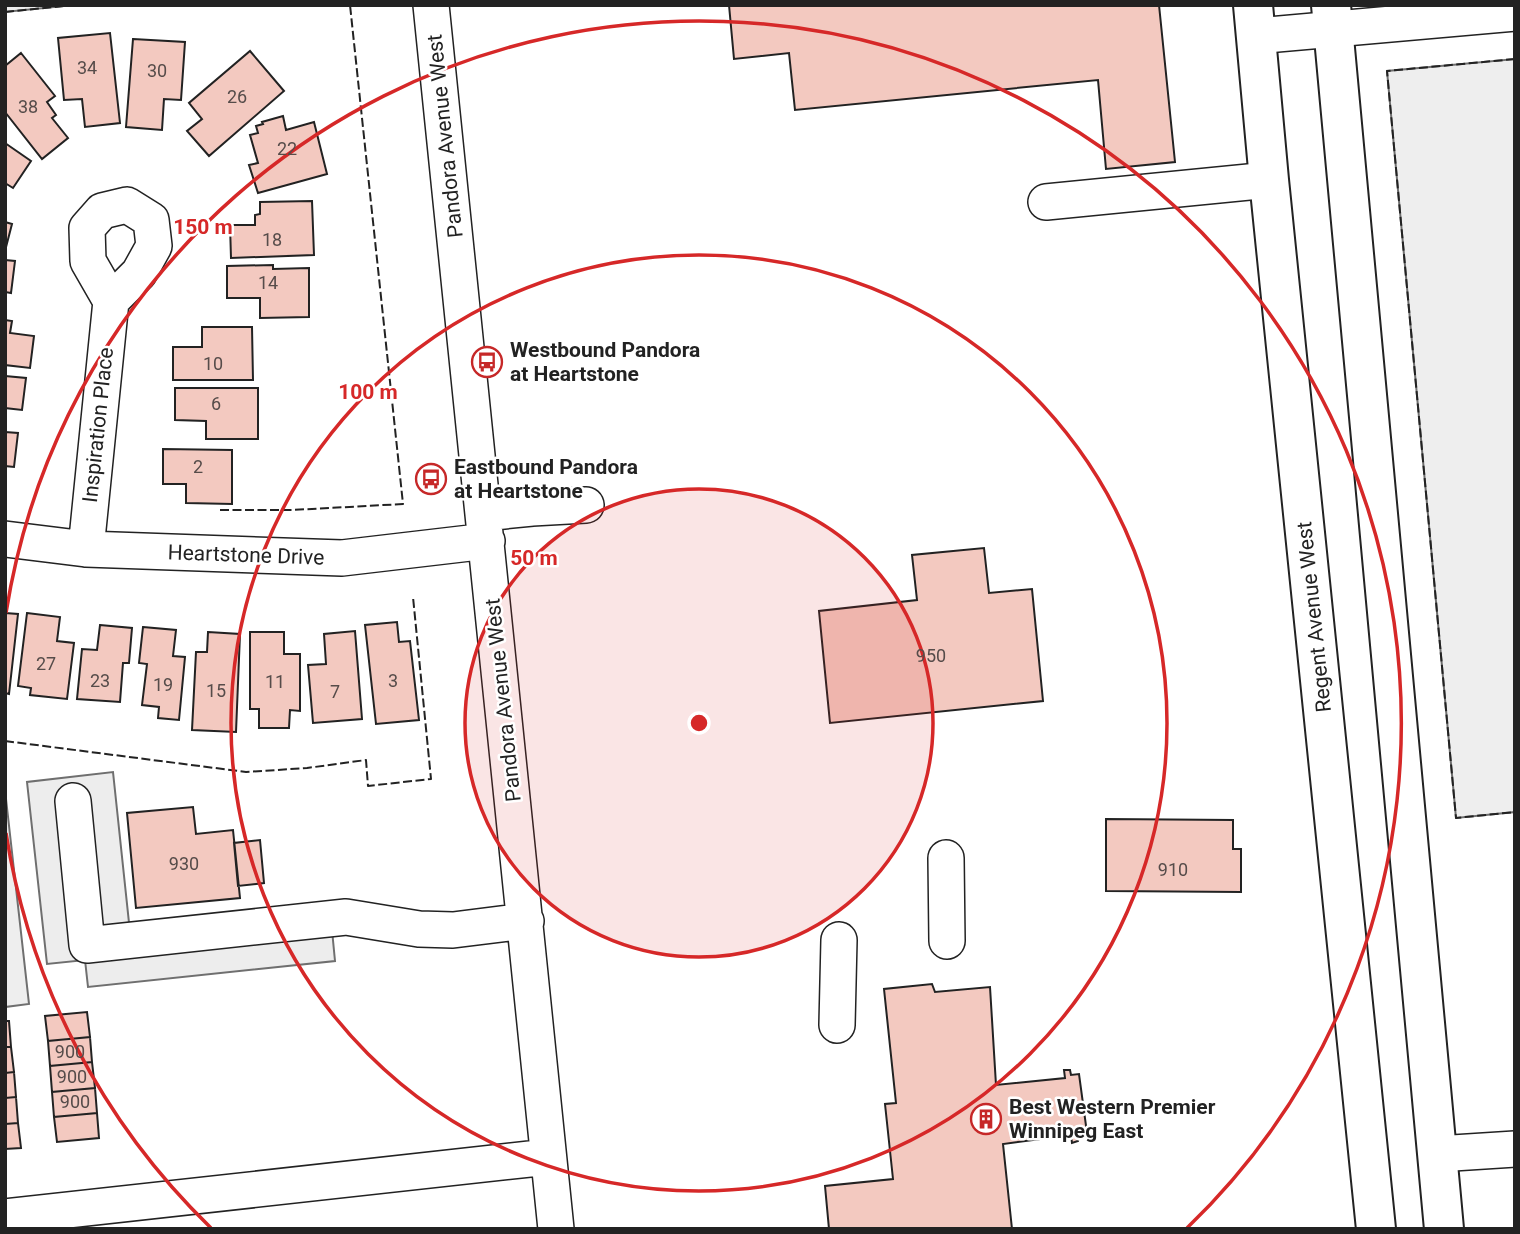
<svg xmlns="http://www.w3.org/2000/svg" width="1520" height="1234" font-family="Roboto,sans-serif">
  <rect width="100%" height="100%" fill="#fff"/>
  <path fill="#eee" stroke="#6f6f6f" stroke-width="2" d="M5,5h69l-69,7z
    M1515,59v753l-59,6 -69,-747z
    M5,790l24,214 -24,3z"/>
  <path fill="#ededed" stroke="#6f6f6f" stroke-width="2" d="M113,772l19,179 200,-21 3,31 -247,26 -3,-27 -38,4 -20,-182z"/>
  <path fill="#f3c9c0" stroke="#222" stroke-width="2" d="M729,5h430l16,157 -69,7 -8,-89 -303,30 -6,-57 -55,6z
    M110,33l10,90 -35,4 -3,-28 -18,1 -6,-62z
    M133,39l52,3 -4,58 -17,-1 -2,31 -36,-3z
    M250,51l34,40 -75,65 -22,-25 15,-12 -13,-16z
    M21,53l34,43 -8,6 9,13 -4,3 16,20 -26,21 -37,-47v-46z
    M283,116l3,14 28,-8 13,52 -69,19 -9,-28 9,-2 -8,-28 8,-2 -2,-7 7,-2 -1,-2z
    M5,143l26,18 -18,27 -8,-5z
    M312,201l2,54 -83,3 -1,-33h25v-10l5,-1v-12z
    M5,222l7,2 -7,27z
    M5,260l10,1 -4,32 -6,-1z
    M273,265v4l36,-1v49l-49,1v-20h-33v-32z
    M5,320l7,1 -2,12 24,3 -4,32 -25,-3z
    M202,327h50l1,53h-80v-33h29z
    M5,376l21,2 -4,32 -17,-2z
    M175,388h83v51h-52v-18l-31,-1z
    M5,432l13,1 -4,34 -9,-1z
    M163,449l69,1v54l-46,-1v-19h-23z
    M984,548l5,45 43,-4 11,112 -213,22 -11,-112 98,-11 -5,-45z
    M5,613l13,1 -9,80 -4,-1z
    M27,613l33,4 -3,24 17,2 -7,56 -37,-4 1,-7 -13,-2z
    M397,622l2,20 11,-1 9,79 -43,4 -11,-99z
    M100,625l32,3 -3,35h-6l-3,39 -43,-3 5,-50 15,1z
    M143,627l33,3 -3,26 12,1 -6,63 -21,-2 1,-11 -17,-2 5,-41 -8,-1z
    M355,631l7,88 -49,4 -5,-58 18,-1 -2,-30z
    M208,632l32,2 -4,98 -44,-2 4,-78h11z
    M250,632h34v22h16v57l-10,-1 -1,18h-30v-19h-9z
    M193,807l3,27 37,-4 7,68 -104,10 -9,-95z
    M1106,819l127,1v29h8v43l-135,-1z
    M260,840l4,43 -26,3 -4,-43z
    M932,984l3,8 55,-5 6,98 69,-7 -1,-8h6l1,5 8,-1 8,59 -8,2 -1,6 -6,2 -1,-8 -68,9 9,85h-183l-4,-43 68,-7 -8,-75 11,-1 -12,-114z
    M87,1012l3,25 -42,4 -3,-25z
    M5,1021h4l2,26h-6z
    M90,1037l2,25 -42,4 -2,-25z
    M5,1047h6l3,25 -9,1z
    M92,1062l3,26 -43,4 -2,-26z
    M14,1072l2,25 -11,1v-25z
    M95,1088l2,25 -43,4 -2,-25z
    M16,1097l2,26 -13,1v-26z
    M97,1113l2,25 -42,4 -3,-25z
    M18,1123l3,25 -16,1v-25z"/>
  <g fill="none" stroke-linecap="round" stroke-linejoin="round">
    <g stroke="#222" stroke-width="38">
      <path id="minor" d="M431,5l125,1224
        M1256,36l259,-23
        M1046,202l223,-22
        M484,513l48,-5 54,-3
        M5,539l81,10 256,9 145,-17
        M86,549l25,-248 28,-28 15,-27 -3,-26 -24,-15 -25,6 -15,17 1,33 23,40
        M73,801l14,144 259,-28 73,12 34,1 73,-9
        M946,858l1,83
        M837,1025l2,-85
        M1437,1154l78,-5
        M5,1217l543,-60"/>
    </g>
    <g stroke="#222" stroke-width="42">
      <path id="major" d="M1253,5l16,175 107,1049
        M1331,5l113,1224"/>
    </g>
    <use href="#minor" stroke="#fff" stroke-width="35"/>
    <use href="#major" stroke="#fff" stroke-width="38"/>
    <path stroke="#222" stroke-width="2" stroke-dasharray="9 3.5" stroke-linecap="butt" d="M5,12l69,-7
      M1515,59l-128,12 69,747 59,-6
      M220,510h72l111,-6 -53,-499
      M5,741l241,31 61,-4 59,-8 2,26 63,-7 -18,-182"/>
  </g>
  <circle cx="699" cy="723" r="234" fill="#d62828" fill-opacity=".12"/>
  <g fill="none" stroke="#d62828" stroke-width="3.5">
    <circle cx="699" cy="723" r="234"/>
    <circle cx="699" cy="723" r="468"/>
    <path d="M211 1228A702 702 0 0 1 6 833M6 613A702 702 0 1 1 1187 1228"/>
  </g>
  <defs>
    <g id="bus-ring" transform="scale(1.575)"><circle r="9.5" fill="#fff" stroke="#c62828" stroke-width="1.5"/><path d="M-5-6H5V4H4V6H2V4H-2V6H-4V4H-5ZM-3.5-4V0h7V-4ZM-3.5 1.2v1.5H-2V1.2ZM2 1.2v1.5H3.5V1.2Z" fill="#c62828"/></g>
    <g id="building-ring" transform="scale(1.575)"><circle r="9.5" fill="#fff" stroke="#c62828" stroke-width="1.5"/><path d="M-4-6H4V6H1V3H-1V6H-4ZM-2.5-4.3h1.7v1.8h-1.7ZM.8-4.3h1.7v1.8H.8ZM-2.5-1h1.7V.8h-1.7ZM.8-1h1.7V.8H.8Z" fill="#c62828"/></g>
  </defs>
  <g fill-rule="evenodd">
    <use href="#bus-ring" x="487" y="362"/>
    <use href="#bus-ring" x="431" y="479"/>
    <use href="#building-ring" x="986" y="1119"/>
  </g>
  <g text-anchor="middle" stroke-width="5" stroke-linejoin="round" paint-order="stroke">
    <g font-size="18" fill="#564c4a">
      <text x="87" y="74">34</text>
      <text x="157" y="77">30</text>
      <text x="237" y="103">26</text>
      <text x="28" y="113">38</text>
      <text x="287" y="155">22</text>
      <text x="272" y="246">18</text>
      <text x="268" y="289">14</text>
      <text x="213" y="370">10</text>
      <text x="216" y="410">6</text>
      <text x="198" y="473">2</text>
      <text x="931" y="662">950</text>
      <text x="46" y="670">27</text>
      <text x="100" y="687">23</text>
      <text x="393" y="687">3</text>
      <text x="275" y="688">11</text>
      <text x="163" y="691">19</text>
      <text x="216" y="697">15</text>
      <text x="335" y="698">7</text>
      <text x="184" y="870">930</text>
      <text x="1173" y="876">910</text>
      <text x="70" y="1058">900</text>
      <text x="72" y="1083">900</text>
      <text x="75" y="1108">900</text>
    </g>
    <g font-size="21" fill="#222" stroke="#fff">
      <text transform="translate(445 136) rotate(-96)" y="7">Pandora Avenue West</text>
      <text transform="translate(98 425) rotate(-84)" y="7">Inspiration Place</text>
      <text transform="translate(246 555) rotate(2)" y="7">Heartstone Drive</text>
      <text transform="translate(1314 617) rotate(-96)" y="7">Regent Avenue West</text>
      <text transform="translate(503 700) rotate(-96)" y="7">Pandora Avenue West</text>
    </g>
    <g font-size="21" font-weight="bold" fill="#222" stroke="#fff" text-anchor="start">
      <text x="510" y="357">Westbound Pandora<tspan x="510" dy="24">at Heartstone</tspan></text>
      <text x="454" y="474">Eastbound Pandora<tspan x="454" dy="24">at Heartstone</tspan></text>
      <text x="1009" y="1114">Best Western Premier<tspan x="1009" dy="24">Winnipeg East</tspan></text>
    </g>
  </g>
  <circle cx="699" cy="723" r="10" fill="#d62828" stroke="#fff" stroke-width="3.5"/>
  <g font-size="21" text-anchor="middle" font-weight="bold" fill="#d62828" stroke="#fff" stroke-width="5" stroke-linejoin="round" paint-order="stroke">
    <text x="203" y="234">150 m</text>
    <text x="368" y="399">100 m</text>
    <text x="534" y="565">50 m</text>
  </g>
  <rect width="1520" height="1234" fill="none" stroke="#222222" stroke-width="14"/>
</svg>
